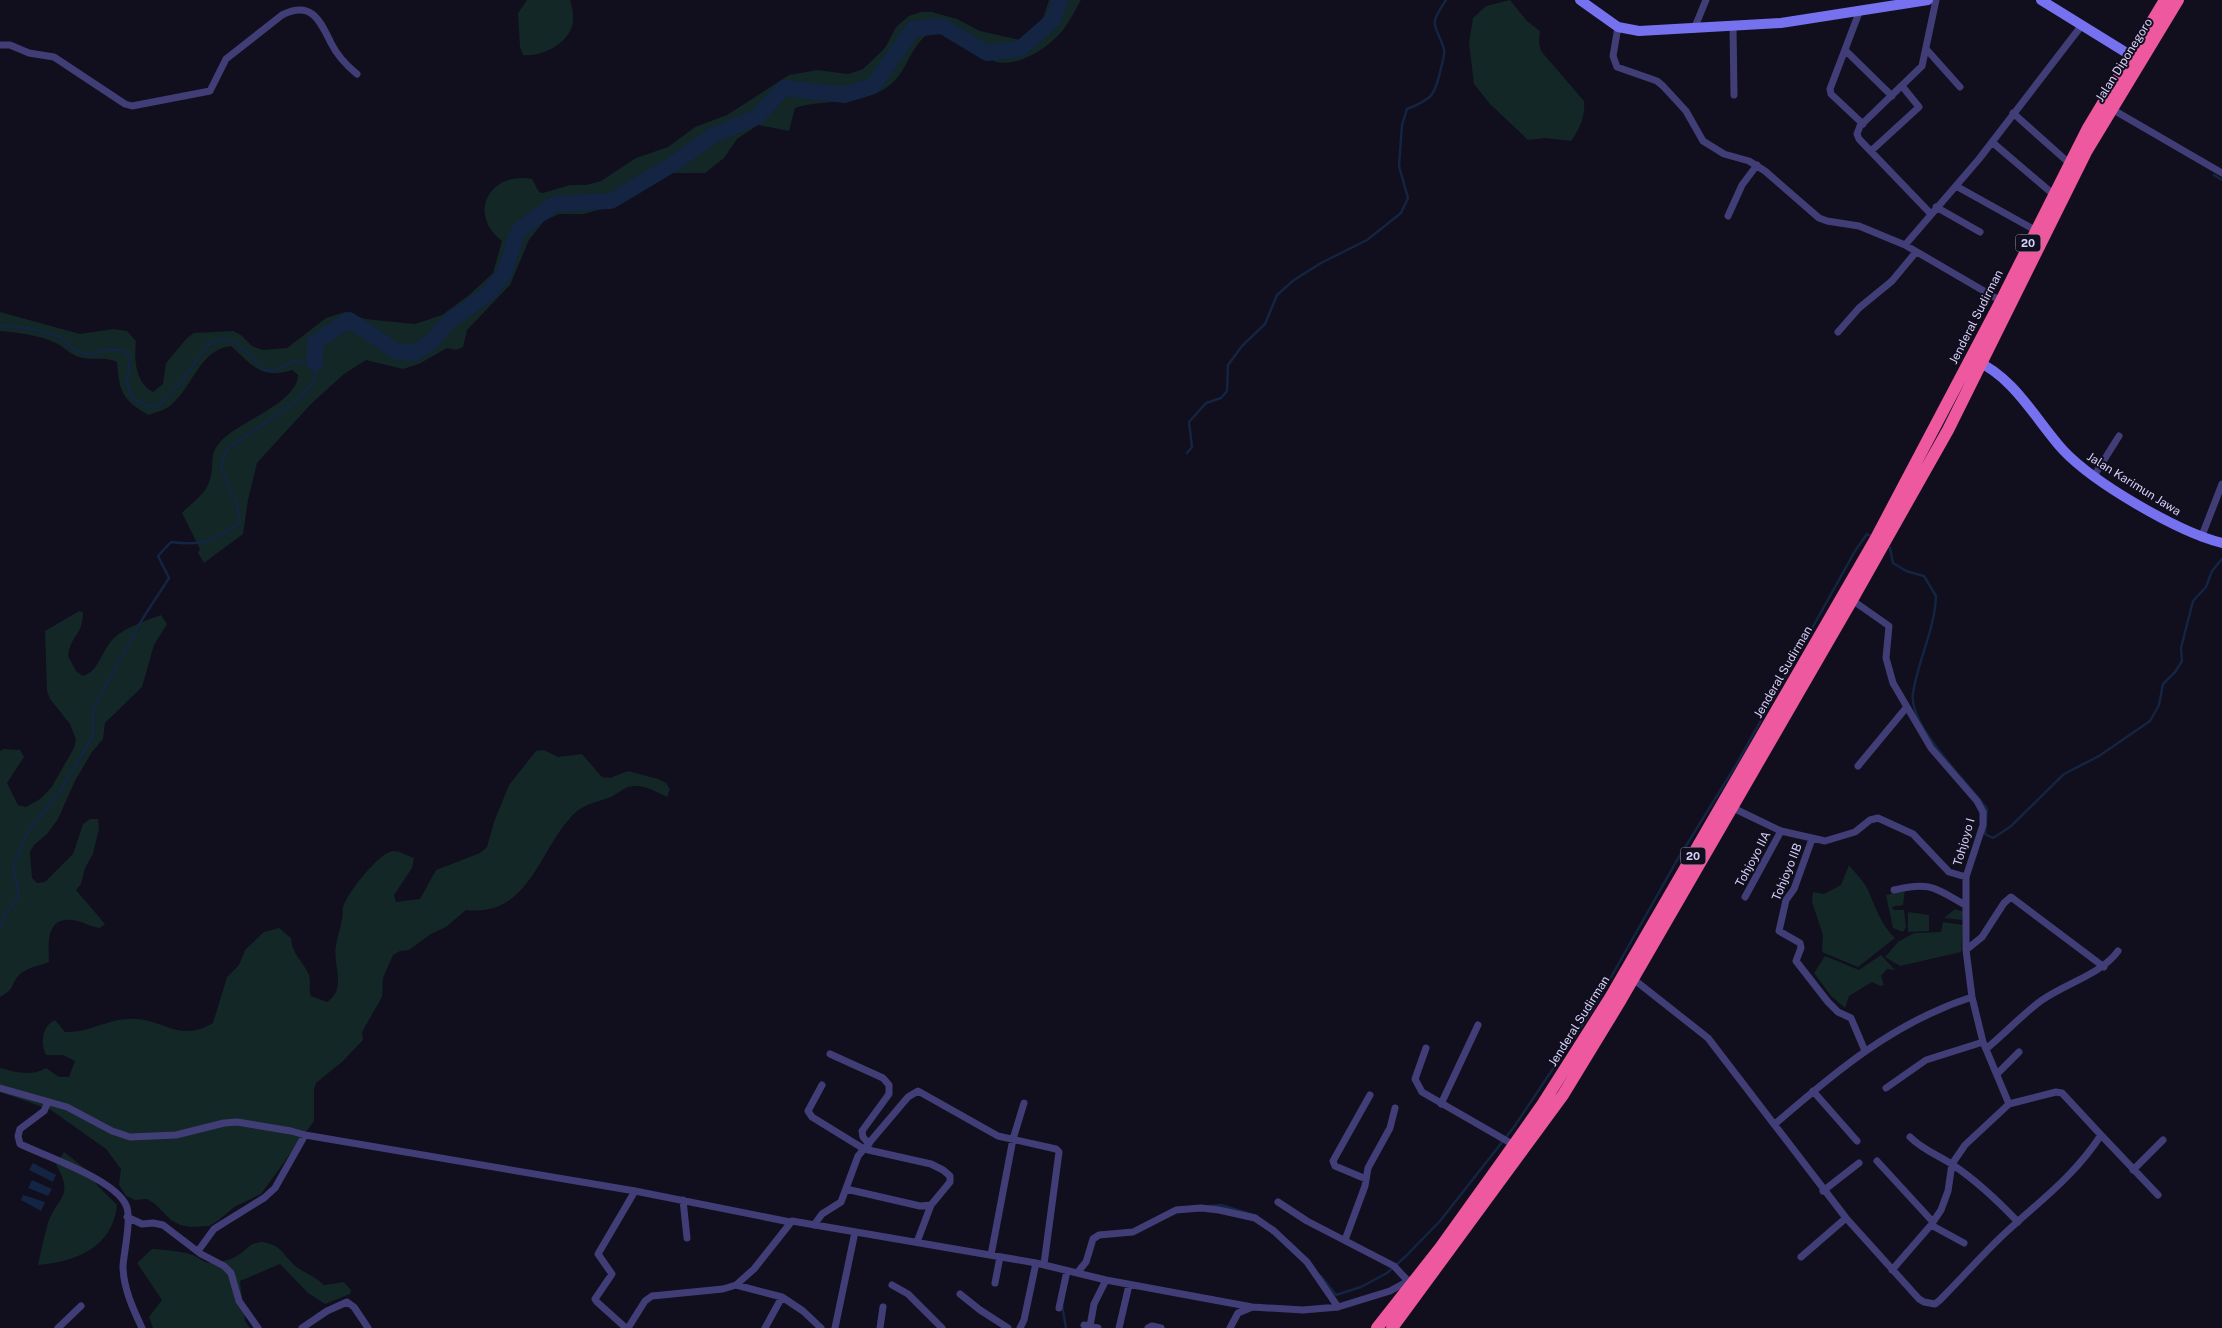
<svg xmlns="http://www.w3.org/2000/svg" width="2222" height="1328" font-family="'Public Sans',sans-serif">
  <rect width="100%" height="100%" fill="#110e1d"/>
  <path fill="#122726" d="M527,0h43c3,9 5,23 0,31 -8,16 -31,26 -47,24l-3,-8 -2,-34z
    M1049,0h32c-6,10 -11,21 -18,30 -15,18 -43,37 -67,32l-54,-28 -12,-2c-22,17 -21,37 -39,52 -27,23 -65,14 -96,24l-6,23 -31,-6 -21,14 -13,19 -19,15h-32l-50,30 -39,11h-25l-15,7 -15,19 -19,45 -43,45 -4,17 -7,3 -9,-2 -28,16 -16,5 -37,-9 -22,14 -33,30 -54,59 -9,37 -5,34 -39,29 -6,-10 2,-4 -18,-36c7,-8 22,-18 26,-28 10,-23 -5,-31 21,-51 17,-14 69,-34 69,-59l-6,-5c-31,10 -40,-5 -61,-24 -32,4 -37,40 -61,60 -5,4 -14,6 -21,9 -27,-14 -30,-25 -32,-53 -12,-6 -25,-1 -38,-5 -8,-2 -15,-10 -23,-14 -17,-8 -37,-10 -56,-12v-19l80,22 33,-5 14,2 9,10c-2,18 -1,41 17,51l10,-8 3,-21 21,-25 7,-5 39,-2 8,4 11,11 11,4 24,-2 39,-30 19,-6 20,7 50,5 27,-9 27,-20 24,-22 9,-32c-35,-26 -13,-70 30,-62l7,13 4,1 27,-8h16l15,-4 35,-23 32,-11 27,-20 32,-12 62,-40 28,-5 31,4 15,-5 22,-21 11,-21 13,-11 11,-4h12l25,7 23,12 40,9 9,-2 11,-11z
    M1510,0l17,21 13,10 -1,12 2,8 43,50c2,13 -5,30 -13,40l-26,-3 -17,2 -38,-36 -16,-20 -5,-41 4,-25 13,-12z
    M79,611l4,1c0,24 -12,22 -15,44l8,15 7,5c17,-5 19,-28 32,-39 11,-10 32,-17 46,-22l6,9 -13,21 -12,42 -37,36 -2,16 -11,13 -17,29 -17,38 -11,15 -13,11 -4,7 2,26 5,5 8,-1 28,-28 10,-30 7,-5h8l1,9 -6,26 -8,14 -4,16 -5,6 29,34 -5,4c-9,-1 -15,-5 -23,-7 -30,-7 -29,19 -28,41 -10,4 -24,6 -31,14 -8,10 -2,12 -18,21v-246l3,-2 17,1 4,7 -17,26 11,22 8,2 14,-8 11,-11 23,-40 2,-8 -6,-16 -20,-25 -3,-8 -2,-60z
    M544,750l14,7 24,-3 20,23 8,1 18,-7 30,8 8,4 4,6 -3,8c-12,-6 -30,-16 -43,-8 -5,3 -8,5 -13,8 -11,4 -26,7 -35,15 -37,34 -45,106 -110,98l-20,17 -15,7 -22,16 -9,1 -7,4 -10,23 -1,19 -20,35 1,8 -21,22 -26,21 -2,6v32l-53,73 -27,13 -15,13 -10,6 -18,1 -11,-2 -9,-5 -16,-16 -8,-5 -12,1 -9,-4 -7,-11 2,-16 -15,-20 -55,-39 -51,-18v-24c16,4 31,9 46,0l13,9h10l6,-16 -12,-6h-17c-6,-12 -4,-29 9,-35l10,12c26,1 44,-15 72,-13 31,3 43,23 76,4l14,-46 12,-12 6,-15 19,-18 15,-4 12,10c2,18 10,20 17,35 4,8 0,15 3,23l16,6c21,-14 5,-36 9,-57 1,-9 5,-17 6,-26 1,-4 0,-8 1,-12 3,-12 36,-55 50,-56 7,0 15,5 21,7l-2,10 -18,27 2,7 24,-3 16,-29 44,-17 7,-6 7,-25 15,-37 27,-34z
    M1849,865c6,8 15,16 19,25 8,18 13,35 27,48l-37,29 -36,-15 1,-17 -11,-33 1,-10 11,2 17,-9z
    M1905,890l-2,15 -11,2 2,3h10l2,17 -3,5 -10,-4 -7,-33z
    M1955,909l9,3 -2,8 -18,-2z
    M1908,912l21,3v16l-21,1z
    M1943,922l20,3 -2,27 -61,14 -15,-9 13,-15 16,-9 27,-1z
    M1881,955l14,15 -8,-1 -6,7 3,9 -4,1 -8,-4 -23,14 -4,12 -14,-12 -17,-23 11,-17 34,14z
    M64,1152l23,18 11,16 19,19c-4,42 -41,57 -79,60 3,-14 6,-28 10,-42 9,-26 27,-26 8,-58z
    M263,1242c19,4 19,11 31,23 8,7 20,10 30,20l20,-3 7,8 -1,4 -25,10 -17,-11 -28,-29 -40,17 5,40 5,7h-97l-4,-11 13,-17 -25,-37 15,-14c9,0 33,3 41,6 7,3 11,8 18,8 8,-1 19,-3 26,-7 11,-6 12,-14 26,-14z"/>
  <path fill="#132542" d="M33,1163l23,12 -3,7 -24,-12z
    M32,1180l20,9 -4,7 -20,-8z
    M23,1195l22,7 -4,9 -20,-11z"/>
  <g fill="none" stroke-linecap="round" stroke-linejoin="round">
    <path stroke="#132542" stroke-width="2.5" d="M2214,175l8,5
      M0,325l34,4 27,8 8,9 17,9 24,-6 14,2 6,6 -3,27 6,15 15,7 10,1 25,-27 24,-34 13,-7 12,2 14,10 18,19h12l19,-9 20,2v17l-16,19 -73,51 -5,19 16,35 3,19c-27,18 -36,23 -69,19l-13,14 11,22 -26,40 -50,91v27l-31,52 -35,45 -14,34 6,29 -14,19 -5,12
      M1187,453l5,-6 -3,-25 17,-19 15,-5 6,-7 1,-26 14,-19 23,-22 12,-29 17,-15 27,-17 46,-23 34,-27 7,-15 -9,-32 3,-41 5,-16c26,-10 28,-14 34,-41 1,-5 4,-13 3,-19 -8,-26 -17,-21 2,-49
      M1886,545l4,3 3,15 13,8 18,5 12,20c-1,33 -18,64 -23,97 -5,33 54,88 74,116l-2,25 8,4 17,-11 54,-53 35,-18 51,-35 9,-16 4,-21 12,-12 7,-11 -1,-13 12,-47 13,-14 6,-16 10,-12
      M1209,1206l12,-1 36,11
      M1321,1276l15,19 25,-8 26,-14 19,-17 34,-35 74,-94 79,-118 83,-147 60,-97 119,-214 12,-17 6,3
      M1062,1305l4,23"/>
    <path stroke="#132542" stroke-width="16" d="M315,363v-21l34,-22 49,32 17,1 17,-12 16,-19 41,-29 15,-19 14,-43 36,-27 57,-3 62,-37 39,-28 45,-19 27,-29 60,7 29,-9 40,-57 29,-3 45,27 33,-4 33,-29 7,-20"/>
    <path stroke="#413e77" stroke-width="7" d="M1860,10l-30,79 1,5 32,30
      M1733,26l1,69
      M1618,27l-5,29 4,11 40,14 6,5 23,25 17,30 21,13 25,7 16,10 54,47 8,3 32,5 46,19 96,56
      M1694,29l12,-29
      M0,45h10l19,8 25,4 71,47 7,2 78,-15 16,-32 56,-44c30,-15 38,6 49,28 6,12 16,23 26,31
      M1845,50l47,46
      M1927,50l33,37
      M2110,108l112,65
      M2013,113l56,50
      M1992,142l61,52
      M1871,151l48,-44 -17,-21
      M1956,186l79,44
      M1936,207l44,25
      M1930,213l-71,-74 -2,-5 3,-8 62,-60 14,-66
      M1728,216l14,-31 15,-20
      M1905,245l74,-86 103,-134
      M1838,332l21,-24 33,-27 24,-29
      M2094,476l25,-40
      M2201,538l21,-54
      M1852,600l37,26 -3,32 7,25 38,65 46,53 6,11v13l-17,52v73l6,47 11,45 26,62
      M1858,766l48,-58
      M1731,807l50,24 44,10 30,-9 15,-12 8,-2 35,16 36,38 17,5
      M1812,839l-18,50 -8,11 -7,31 21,12 1,5 -5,13 32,41 10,10 13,6 14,33
      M1894,890c36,-9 41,-2 71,15
      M1745,897l36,-66
      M1966,950l16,-13 22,-34 7,-6 93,70
      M1632,978l76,60 138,180 73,81 5,3 11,2 5,-4c21,-21 40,-43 62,-64 36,-34 71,-58 99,-101l-39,-42 -6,-1 -47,12 -44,41 -13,19 -4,27 -7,19 -10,15 -39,45
      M1426,1048l-11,31 7,13 92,53
      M1986,1049c18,-15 34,-32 52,-46 25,-19 63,-28 80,-52
      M830,1054l53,24 6,7v9l-27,37 1,6 6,7
      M1997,1074l22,-22
      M822,1085l-14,26 4,6 52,32 67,15 12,6 7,6v6l-19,23 -14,37
      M0,1088l67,19 45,24 18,6 46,-2 48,-12 13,-1 54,9 14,4 330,56 155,31
      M1886,1088l40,-28 57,-18
      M1813,1091l44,50
      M48,1102l-4,9 -24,18 -2,7 2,8c25,12 94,35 106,61 6,13 -2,46 -3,61 0,21 10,43 19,62
      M1441,1104l37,-79
      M1775,1124c60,-52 119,-102 197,-127
      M2101,1135l57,60
      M1910,1137c13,13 28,18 43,28 24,16 45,36 65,57
      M1877,1161l56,61
      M2133,1170l30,-30
      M1366,1179l-31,-13 -2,-5 37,-66
      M846,1189l74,17 11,-1
      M1823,1191l36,-28
      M683,1200l4,38
      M1278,1202l29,19 87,45 14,15
      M127,1217l15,7 11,-1 10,2 38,29 23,12 7,7 8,28 19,27
      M814,1225l8,-11 19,-12 17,-46 50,-59 10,-6 80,45 58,13 3,3 -15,112
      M1931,1225l33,18
      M1345,1240l20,-54 3,-18 22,-40 5,-20
      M198,1251l16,-22 50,-31 11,-10 30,-53
      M991,1255l22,-116 11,-36
      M1801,1257l45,-39
      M1077,1273l9,-11 7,-23 6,-4 34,-3 43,-22 25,-2 18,2 36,8 19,13 33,31 31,45
      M995,1283l5,-26
      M736,1285l46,12 21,14 18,17
      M892,1285l16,9 34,34
      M960,1294l20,16 28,18
      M1059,1308l8,-37
      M1084,1325l14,3
      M1090,1326l4,-22 12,-24
      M58,1328l23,-22
      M302,1328l25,-17 20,-9 7,5 14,21
      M626,1328l-29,-26 -2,-3 17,-25 -14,-20 37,-63
      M628,1328l17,-27 7,-5 71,-7 13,-4 18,-16 38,-48 244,42 70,17 146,27 51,3 35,-3 52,-16 20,-11
      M765,1328l17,-31
      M835,1328l20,-96
      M880,1328l3,-21
      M1020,1328l4,-8 12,-57
      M1119,1328l10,-43
      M1148,1328l4,-2 9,2
      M1230,1328l8,-15 12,-5"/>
    <path stroke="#7571ef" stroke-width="10" d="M1580,0l38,27 21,4 142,-8 147,-23
      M2041,0l89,55
      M1976,361c38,16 60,59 87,89 31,33 115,82 159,93"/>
    <path stroke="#ed589e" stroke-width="12" d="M1377,1328l63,-80 66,-92 36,-51 68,-107 265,-458 126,-239 87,-173 77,-128
      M1392,1328l171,-233 56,-92 233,-403 96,-170 138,-278 92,-152"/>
  </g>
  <g text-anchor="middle" stroke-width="4" stroke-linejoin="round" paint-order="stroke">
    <g fill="#110e1d" stroke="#9a96b8" stroke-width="1">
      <rect x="2015.5" y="234.5" width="25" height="17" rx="4"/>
      <rect x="1680.5" y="847.5" width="25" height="17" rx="4"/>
    </g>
    <g font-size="11" font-weight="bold" fill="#d5d0fa">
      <text x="2028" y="247">20</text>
      <text x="1693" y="860">20</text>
    </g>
    <g font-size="12" fill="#d5d0fa" stroke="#110e1d">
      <text transform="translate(2124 60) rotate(-58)" y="4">Jalan Diponegoro</text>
      <text transform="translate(1976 317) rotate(-63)" y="4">Jenderal Sudirman</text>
      <text transform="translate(2134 484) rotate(32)" y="4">Jalan Karimun Jawa</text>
      <text transform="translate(1783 672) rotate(-60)" y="4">Jenderal Sudirman</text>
      <text transform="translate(1964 842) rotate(-74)" y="4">Tohjoyo I</text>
      <text transform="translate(1753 859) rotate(-62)" y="4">Tohjoyo IIA</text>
      <text transform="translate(1787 872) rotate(-68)" y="4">Tohjoyo IIB</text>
      <text transform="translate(1579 1021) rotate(-58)" y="4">Jenderal Sudirman</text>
    </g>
  </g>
</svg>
